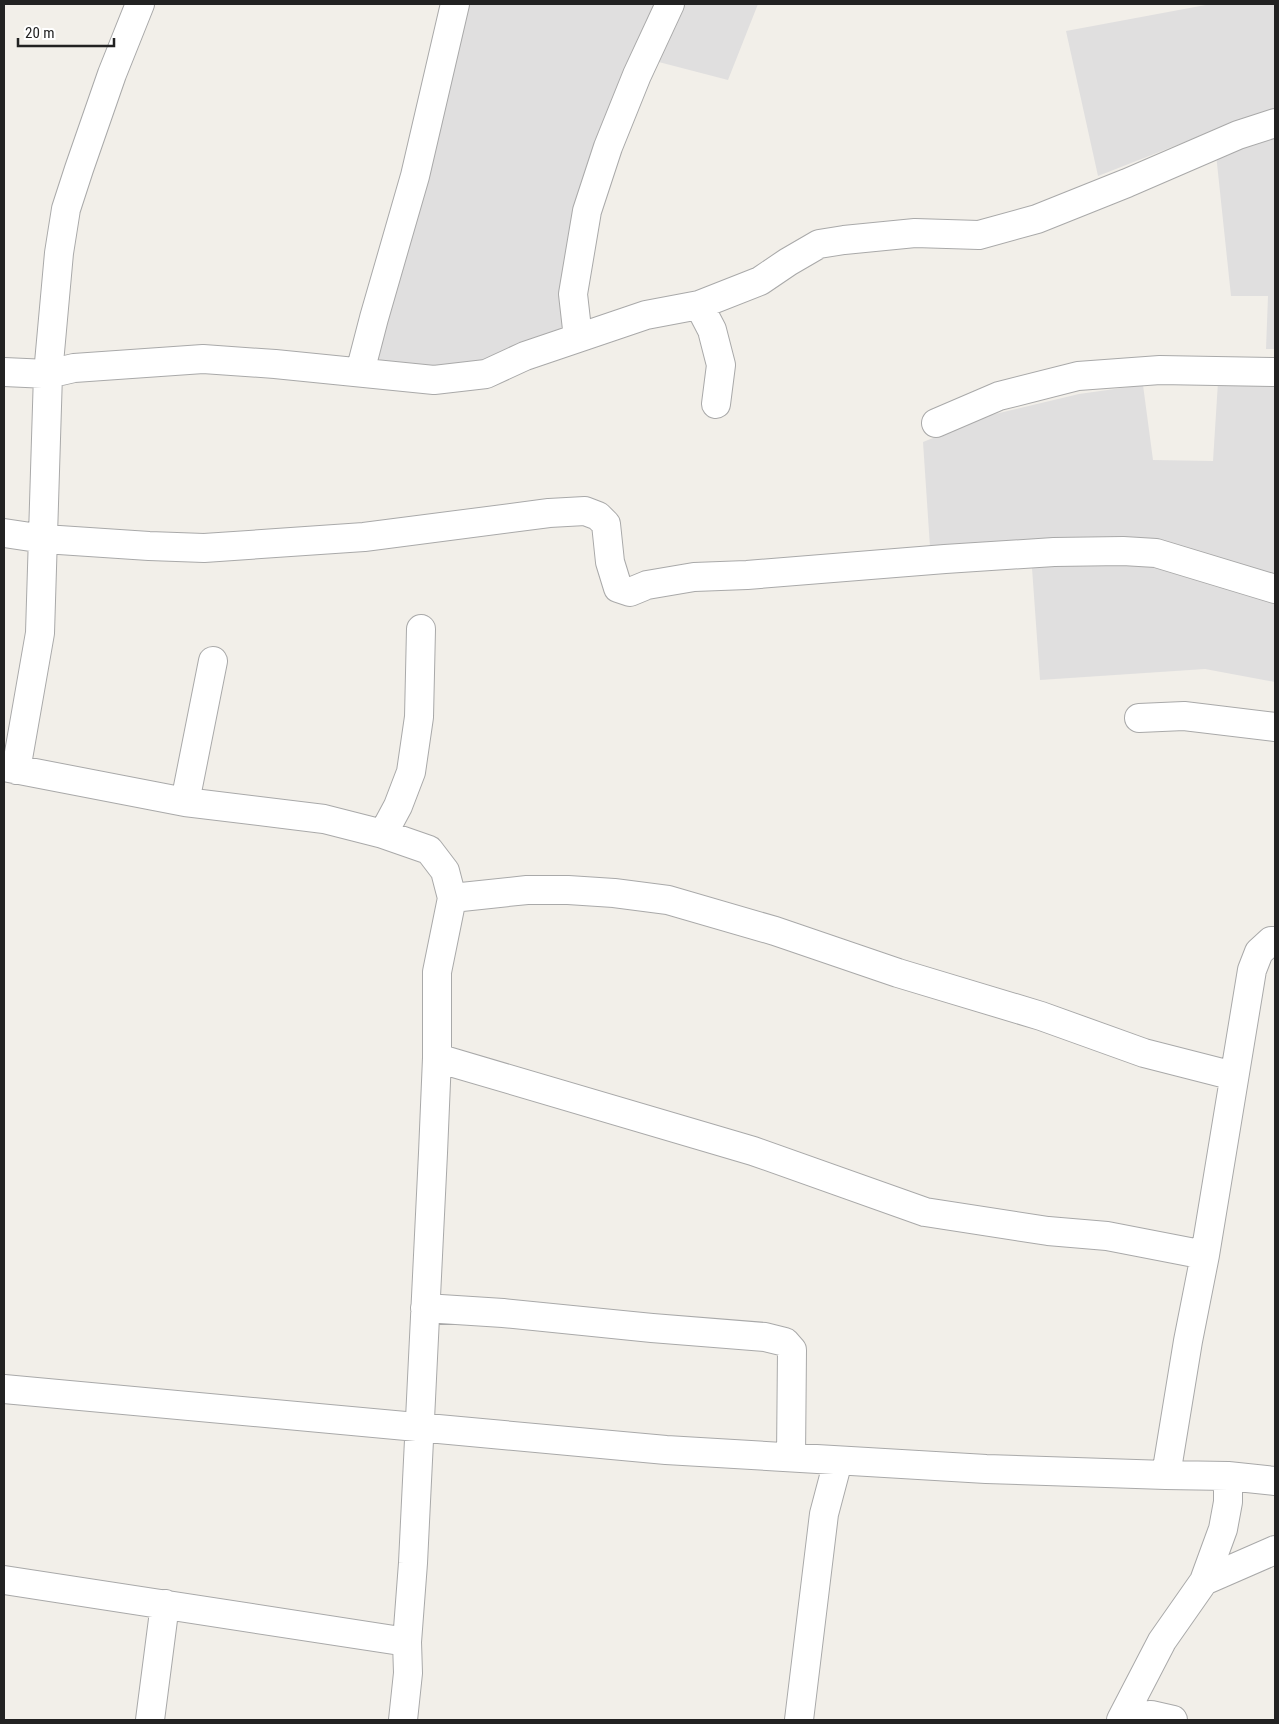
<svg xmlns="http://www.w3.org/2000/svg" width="1279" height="1724" font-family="'Roboto Condensed',sans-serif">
  <rect width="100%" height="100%" fill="#f2efe9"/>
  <path fill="#e0dfdf" d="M468,4h192l-94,330 -103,34 -92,-3z
    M682,4h76l-30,76 -77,-20z
    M1211,4h64v107l-57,18 -120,47 -32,-145z
    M1275,134v215h-9l2,-53h-37l-15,-142z
    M1275,381v301l-70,-13 -165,11 -10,-140 -100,7 -7,-105 68,-27 88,-21 64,-9 10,75 60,1 5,-79z"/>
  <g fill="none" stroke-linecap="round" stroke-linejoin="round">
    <g stroke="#a9a9a9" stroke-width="30">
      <path id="minor" d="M699,305l13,25 9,35 -5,39
        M578,338l-5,-44 14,-83 21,-64 29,-72 33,-71
        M4,372l44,2 26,-6 129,-9 72,5 159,16 52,-6 39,-18 121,-41 53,-10 61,-24 28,-19 31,-18 25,-4 71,-7 64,2 58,-16 90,-36 111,-48 37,-12
        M360,372l14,-54 41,-142 40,-172
        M936,423l63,-27 79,-20 82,-6 115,2
        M4,533l40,6 105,7 55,2 160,-11 185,-24 36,-2 13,5 8,8 4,38 8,26 12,4 17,-7 47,-8 53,-2 198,-16 109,-7 69,-1 33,2 119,36
        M1139,718l45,-2 91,11
        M4,767l181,35 139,17 59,15 46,16 16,21 7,27 -15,74v86l-4,95 -20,410 -6,79 1,31 -5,47
        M16,770l24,-137 8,-259 11,-121 7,-44 13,-40 33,-95 28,-70
        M185,802l28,-141
        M383,834l15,-28 13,-34 8,-55 2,-88
        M452,898l75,-8h41l46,3 54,7 107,31 123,42 143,43 103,37 90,23
        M437,1058l316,93 172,61 123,19 59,5 98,19
        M425,1308l78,5 149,15 113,9 20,5 7,8 -1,107
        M4,1389l662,61 320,19 180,6 62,1 47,5
        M1166,1475l22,-134 17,-86 47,-285 7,-18 12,-11h4
        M4,1580l403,62
        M1204,1581l71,-31
        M1122,1718l29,-3 22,5
        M150,1720l15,-116
        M799,1720l25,-206 14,-53
        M1121,1720l41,-79 42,-60 19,-52 5,-27v-26"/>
    </g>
    <use href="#minor" stroke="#fff" stroke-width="28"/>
  </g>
  <rect width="1279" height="1724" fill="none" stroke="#222222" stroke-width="10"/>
  <path d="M18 38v8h96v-8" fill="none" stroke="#222222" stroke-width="2.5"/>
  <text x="25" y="38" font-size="15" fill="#222222" stroke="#ffffff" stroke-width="4" paint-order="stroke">20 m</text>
</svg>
